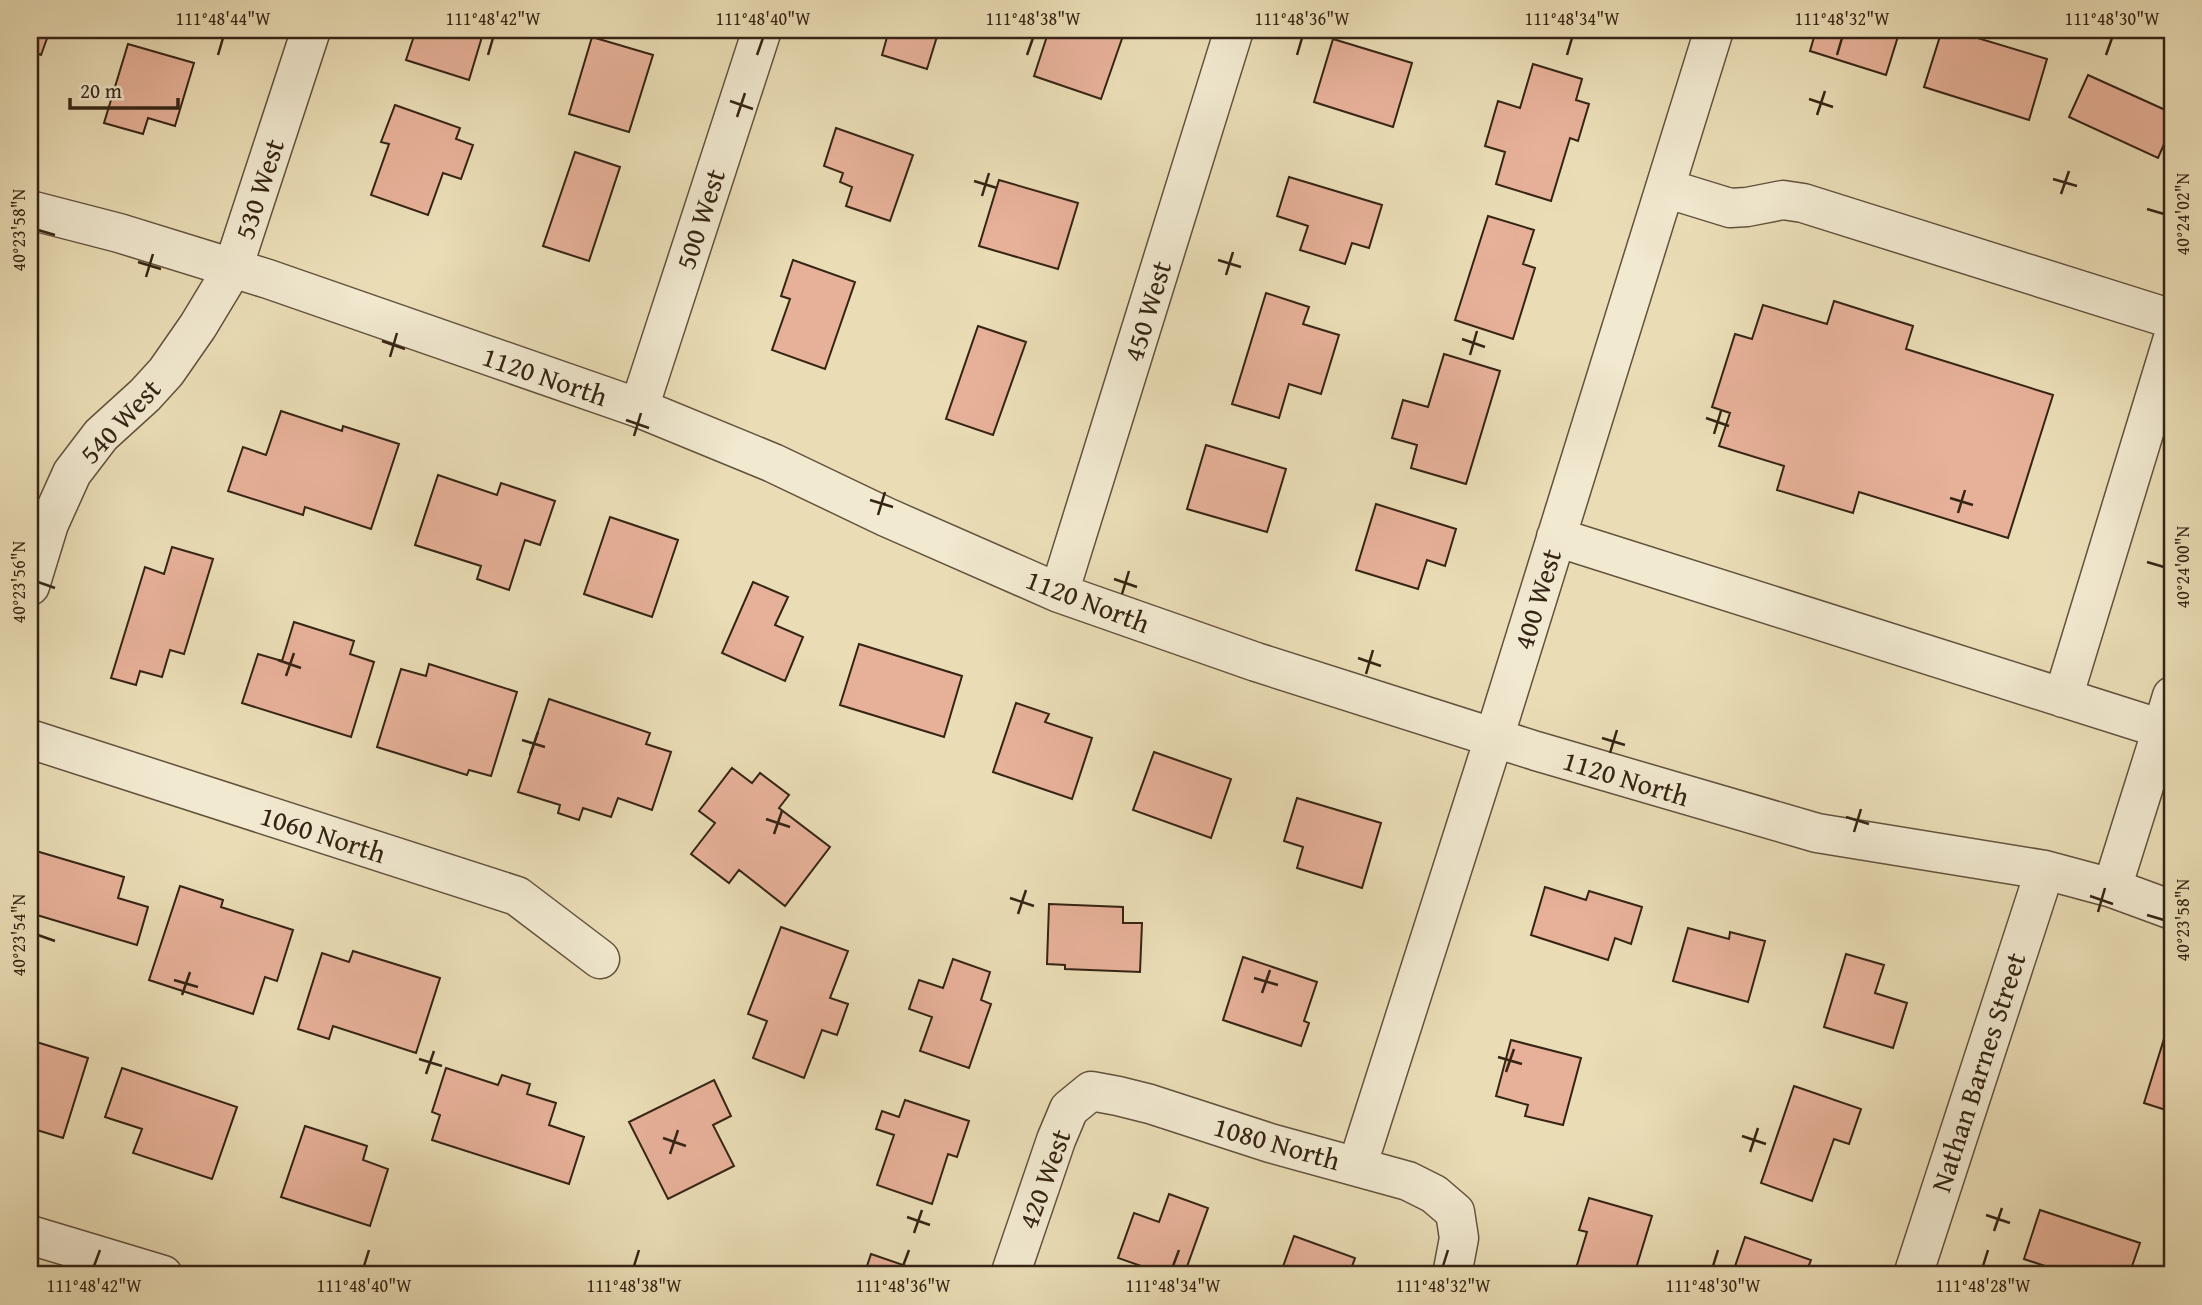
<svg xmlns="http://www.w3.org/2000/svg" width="2202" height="1305" font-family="'Gentium Book Plus',serif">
  <rect width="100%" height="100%" fill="#eaddb6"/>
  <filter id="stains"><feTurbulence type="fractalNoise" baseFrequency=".00286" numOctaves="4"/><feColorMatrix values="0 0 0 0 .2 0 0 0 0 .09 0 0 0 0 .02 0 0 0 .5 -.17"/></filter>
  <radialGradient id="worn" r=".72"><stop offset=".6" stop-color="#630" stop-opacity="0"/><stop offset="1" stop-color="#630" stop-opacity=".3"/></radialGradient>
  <path fill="#e7b199" stroke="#352414" stroke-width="2" d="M30,30h20l-9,25 -11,-4z
    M416,30h68l-15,50 -63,-20z
    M889,30h50l-12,39 -45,-14z
    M1049,30h76l-24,69 -67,-23z
    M1816,30h84l-14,45 -76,-24z
    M1942,30h9l96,29 -18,61 -105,-33z
    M592,37l61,18 -24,77 -60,-18z
    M1333,39l79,24 -19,64 -79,-25z
    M128,44l66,19 -19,63 -27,-8 -5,16 -39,-11z
    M1533,64l49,15 -6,21 13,4 -11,37 -8,-3 -19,63 -55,-17 9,-32 -20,-6 13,-45 22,7z
    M2088,75l84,38v13l-14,32 -89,-41z
    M395,105l65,23 -4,11 17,6 -12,34 -18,-6 -15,42 -57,-20 18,-51 -8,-2z
    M836,128l77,27 -23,66 -44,-15 6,-19 -12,-5 3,-9 -19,-7z
    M575,152l45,15 -31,94 -46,-15z
    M1289,177l93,28 -13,43 -17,-5 -7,21 -45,-14 8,-24 -31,-10z
    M999,180l79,23 -20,66 -79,-23z
    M1488,216l46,14 -11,34 12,4 -22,71 -58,-19z
    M793,260l62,22 -30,87 -53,-19 18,-51 -9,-3z
    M1266,293l43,14 -6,17 36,11 -18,59 -32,-10 -10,34 -47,-14z
    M1834,301l79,25 -7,23 147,46 -45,143 -149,-46 -6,21 -76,-23 7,-24 -65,-20 11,-33 -18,-6 23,-73 17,5 11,-34 64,19z
    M978,326l48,16 -33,93 -47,-16z
    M1444,354l56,17 -34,113 -55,-16 6,-23 -25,-7 11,-38 25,7z
    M281,411l61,20 1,-5 56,18 -28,85 -66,-22 -2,8 -75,-24 15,-44 23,8z
    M1206,445l80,24 -19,63 -80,-23z
    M438,475l59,20 4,-12 54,18 -15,44 -15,-5 -16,50 -32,-11 4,-13 -66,-21z
    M1376,504l80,25 -11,37 -18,-6 -9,29 -62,-19z
    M610,517l68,23 -26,77 -68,-23z
    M172,547l41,12 -29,95 -14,-4 -8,27 -22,-6 -4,14 -25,-7 34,-111 19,7z
    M753,582l35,15 -13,28 28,12 -18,44 -63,-28z
    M294,622l60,19 -4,13 24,8 -23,75 -109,-34 16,-49 24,7z
    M859,644l103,32 -18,61 -104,-32z
    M429,664l88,28 -26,84 -22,-6 -2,5 -90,-28 24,-78 25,7z
    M549,699l101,34 -4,11 25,8 -19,58 -34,-12 -7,19 -28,-9 -4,12 -21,-7 2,-8 -42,-13z
    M1016,703l33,11 -4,8 47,16 -20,61 -79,-27z
    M1154,752l77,27 -20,59 -78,-28z
    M732,768l20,15 8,-10 29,22 -10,13 51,39 -45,59 -46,-36 -10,13 -38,-29 24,-31 -16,-12z
    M1297,798l84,25 -19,65 -65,-20 6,-21 -19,-6z
    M36,851l88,26 -6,21 30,9 -11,38 -107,-32v-42z
    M180,886l43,14 -2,7 72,23 -16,51 -12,-4 -12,37 -104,-34z
    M1545,887l41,13 3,-9 53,16 -11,37 -16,-6 -7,22 -77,-25z
    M1049,904l74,3v16h19l-2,49 -75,-3v-4l-18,-1z
    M781,927l67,24 -18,47 18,6 -11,31 -15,-5 -18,48 -51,-20 14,-37 -19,-7z
    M1688,928l41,11 1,-7 35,9 -17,61 -75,-21z
    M353,951l87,27 -24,75 -83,-27 -4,13 -31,-10 24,-76 27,9z
    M1846,954l38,11 -9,28 32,10 -14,45 -69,-21z
    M1243,957l74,25 -13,39 5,2 -8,23 -78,-26z
    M953,959l37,13 -9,28 10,4 -22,64 -49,-17 12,-34 -23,-8 10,-29 24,8z
    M2168,1026l4,1v85l-28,-9z
    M30,1040l58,18 -25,80 -33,-10z
    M1511,1040l70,18 -18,67 -38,-9 3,-11 -32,-9z
    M122,1068l115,39 -25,72 -79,-26 9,-24 -37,-12z
    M446,1068l52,17 4,-10 28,9 -3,10 29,9 -7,22 35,12 -15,47 -137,-44 8,-25 -8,-3z
    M714,1080l17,36 -18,9 21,41 -66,33 -39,-77z
    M1794,1086l67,23 -12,35 -15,-5 -22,62 -51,-18z
    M905,1100l64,21 -12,36 -9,-3 -16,50 -55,-19 17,-50 -18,-6 6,-18 17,6z
    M305,1126l62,20 -4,14 25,9 -18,57 -89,-29z
    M1169,1194l39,14 -24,67h-17l-49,-17 16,-45 25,9z
    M1589,1198l63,18 -18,59h-60l13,-43 -8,-2z
    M2040,1210l100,33 -11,32h-57l-48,-16z
    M1294,1236l61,22 -6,17h-69z
    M1745,1237l66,23 -6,15h-73z
    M871,1254l38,13 -3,8h-42z"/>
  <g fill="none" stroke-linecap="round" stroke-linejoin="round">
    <g stroke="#62523c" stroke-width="41">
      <path id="minor" d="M1665,188l65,20 17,-1 36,-7 20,3 369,116
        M30,210l89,23 149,46 371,129 134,55 113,54 173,76 197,69 280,89 281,82 228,37 67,18 60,22
        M639,408l123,-378
        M1556,537l606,192 10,-33
        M30,586l19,-62 23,-51 29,-38 44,-40 21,-23 32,-46 35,-58 78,-238
        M1059,593l175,-563
        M2063,698l109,-357
        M30,739l487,157 83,63
        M2112,888l50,-159
        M1357,1167l137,-429 220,-708
        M30,1235l133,40
        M1010,1275l46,-135 13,-31 22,-18 27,5 32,8 120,39 138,38 26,13 21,18 4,26 -7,37
        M1913,1275l132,-405"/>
    </g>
    <use href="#minor" stroke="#f1e9d0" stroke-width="38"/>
  </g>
  <path fill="none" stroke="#352414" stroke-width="2.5" d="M218,55l5,-17M488,55l5,-17M757,55l6,-17M1027,55l6,-17M1297,55l5,-17M1567,55l5,-17M1837,55l5,-17M2106,55l6,-17M1809,99l24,8M730,101l23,8M1817,115l8,-24M737,117l8,-24M2053,179l24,7M974,181l23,7M2061,194l8,-23M982,196l7,-23M2147,209l17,5M38,230l17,5M1218,260l23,7M138,262l23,7M1226,275l7,-23M146,277l7,-23M1462,339l23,8M382,341l23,8M1470,355l7,-24M390,357l7,-24M1706,418l23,8M626,420l23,8M1714,434l7,-23M634,436l7,-23M1950,498l23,7M870,500l23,7M1958,513l7,-23M878,515l7,-23M2147,562l17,5M1114,579l23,8M38,582l17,6M1122,594l7,-23M1358,658l23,8M278,660l23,8M1366,674l7,-24M286,676l8,-23M1602,738l23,7M522,740l23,7M1610,753l7,-23M530,755l8,-23M1846,817l23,7M766,819l24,8M1854,832l7,-23M774,834l8,-23M2090,896l23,8M1010,898l24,8M2098,912l7,-24M1018,914l8,-24M2147,915l17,5M38,935l17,6M1254,978l24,7M174,980l24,7M1262,993l8,-23M182,995l8,-23M1498,1057l24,7M419,1059l23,7M1506,1072l8,-23M426,1074l8,-23M1742,1136l24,8M663,1138l23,8M1750,1152l8,-24M670,1154l8,-24M1986,1215l24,8M907,1217l23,8M1994,1231l8,-23M914,1233l8,-23M94,1266l6,-16M364,1266l5,-16M634,1266l5,-16M903,1266l6,-16M1173,1266l6,-16M1443,1266l5,-16M1713,1266l5,-16M1983,1266l5,-16"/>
  <g text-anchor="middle" stroke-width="6" stroke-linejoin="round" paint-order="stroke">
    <g font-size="28" fill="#352414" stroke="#f1e9d0">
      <text transform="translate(259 189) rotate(-72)" y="10">530 West</text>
      <text transform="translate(700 219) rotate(-72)" y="10">500 West</text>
      <text transform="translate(1147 311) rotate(-73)" y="10">450 West</text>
      <text transform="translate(545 376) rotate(19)" y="10">1120 North</text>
      <text transform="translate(120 421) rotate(-47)" y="10">540 West</text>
      <text transform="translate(1537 599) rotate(-73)" y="10">400 West</text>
      <text transform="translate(1088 601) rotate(21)" y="10">1120 North</text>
      <text transform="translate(1626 778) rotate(17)" y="10">1120 North</text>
      <text transform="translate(323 834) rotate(18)" y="10">1060 North</text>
      <text transform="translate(1978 1072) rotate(-72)" y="10">Nathan Barnes Street</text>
      <text transform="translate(1277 1143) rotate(16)" y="10">1080 North</text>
      <text transform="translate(1044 1179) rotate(-70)" y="10">420 West</text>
    </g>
  </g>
  <rect width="2202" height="1305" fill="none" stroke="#eaddb6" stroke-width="77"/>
  <path d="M70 98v10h108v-10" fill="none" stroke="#352414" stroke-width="3.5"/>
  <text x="80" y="98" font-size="21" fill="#352414" stroke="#f1e9d0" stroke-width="5" paint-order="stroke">20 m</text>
  <rect x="38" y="38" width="2126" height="1228" fill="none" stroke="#352414" stroke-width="2.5"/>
  <g font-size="18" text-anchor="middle" fill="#352414">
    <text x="223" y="25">111°48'44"W</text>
    <text x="493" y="25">111°48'42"W</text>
    <text x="763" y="25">111°48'40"W</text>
    <text x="1033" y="25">111°48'38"W</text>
    <text x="1302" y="25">111°48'36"W</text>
    <text x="1572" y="25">111°48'34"W</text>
    <text x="1842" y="25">111°48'32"W</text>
    <text x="2112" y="25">111°48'30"W</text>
    <text transform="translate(2183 214) rotate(-90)" y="6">40°24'02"N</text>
    <text transform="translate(19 230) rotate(-90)" y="6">40°23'58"N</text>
    <text transform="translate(2183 567) rotate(-90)" y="6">40°24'00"N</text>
    <text transform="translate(19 582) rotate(-90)" y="6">40°23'56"N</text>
    <text transform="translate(2183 920) rotate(-90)" y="6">40°23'58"N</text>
    <text transform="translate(19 935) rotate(-90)" y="6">40°23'54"N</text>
    <text x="94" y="1292">111°48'42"W</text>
    <text x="364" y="1292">111°48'40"W</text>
    <text x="634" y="1292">111°48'38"W</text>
    <text x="903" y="1292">111°48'36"W</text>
    <text x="1173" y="1292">111°48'34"W</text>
    <text x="1443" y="1292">111°48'32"W</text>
    <text x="1713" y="1292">111°48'30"W</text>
    <text x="1983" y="1292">111°48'28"W</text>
  </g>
  <rect width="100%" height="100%" filter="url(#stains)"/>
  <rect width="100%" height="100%" fill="url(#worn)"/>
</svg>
